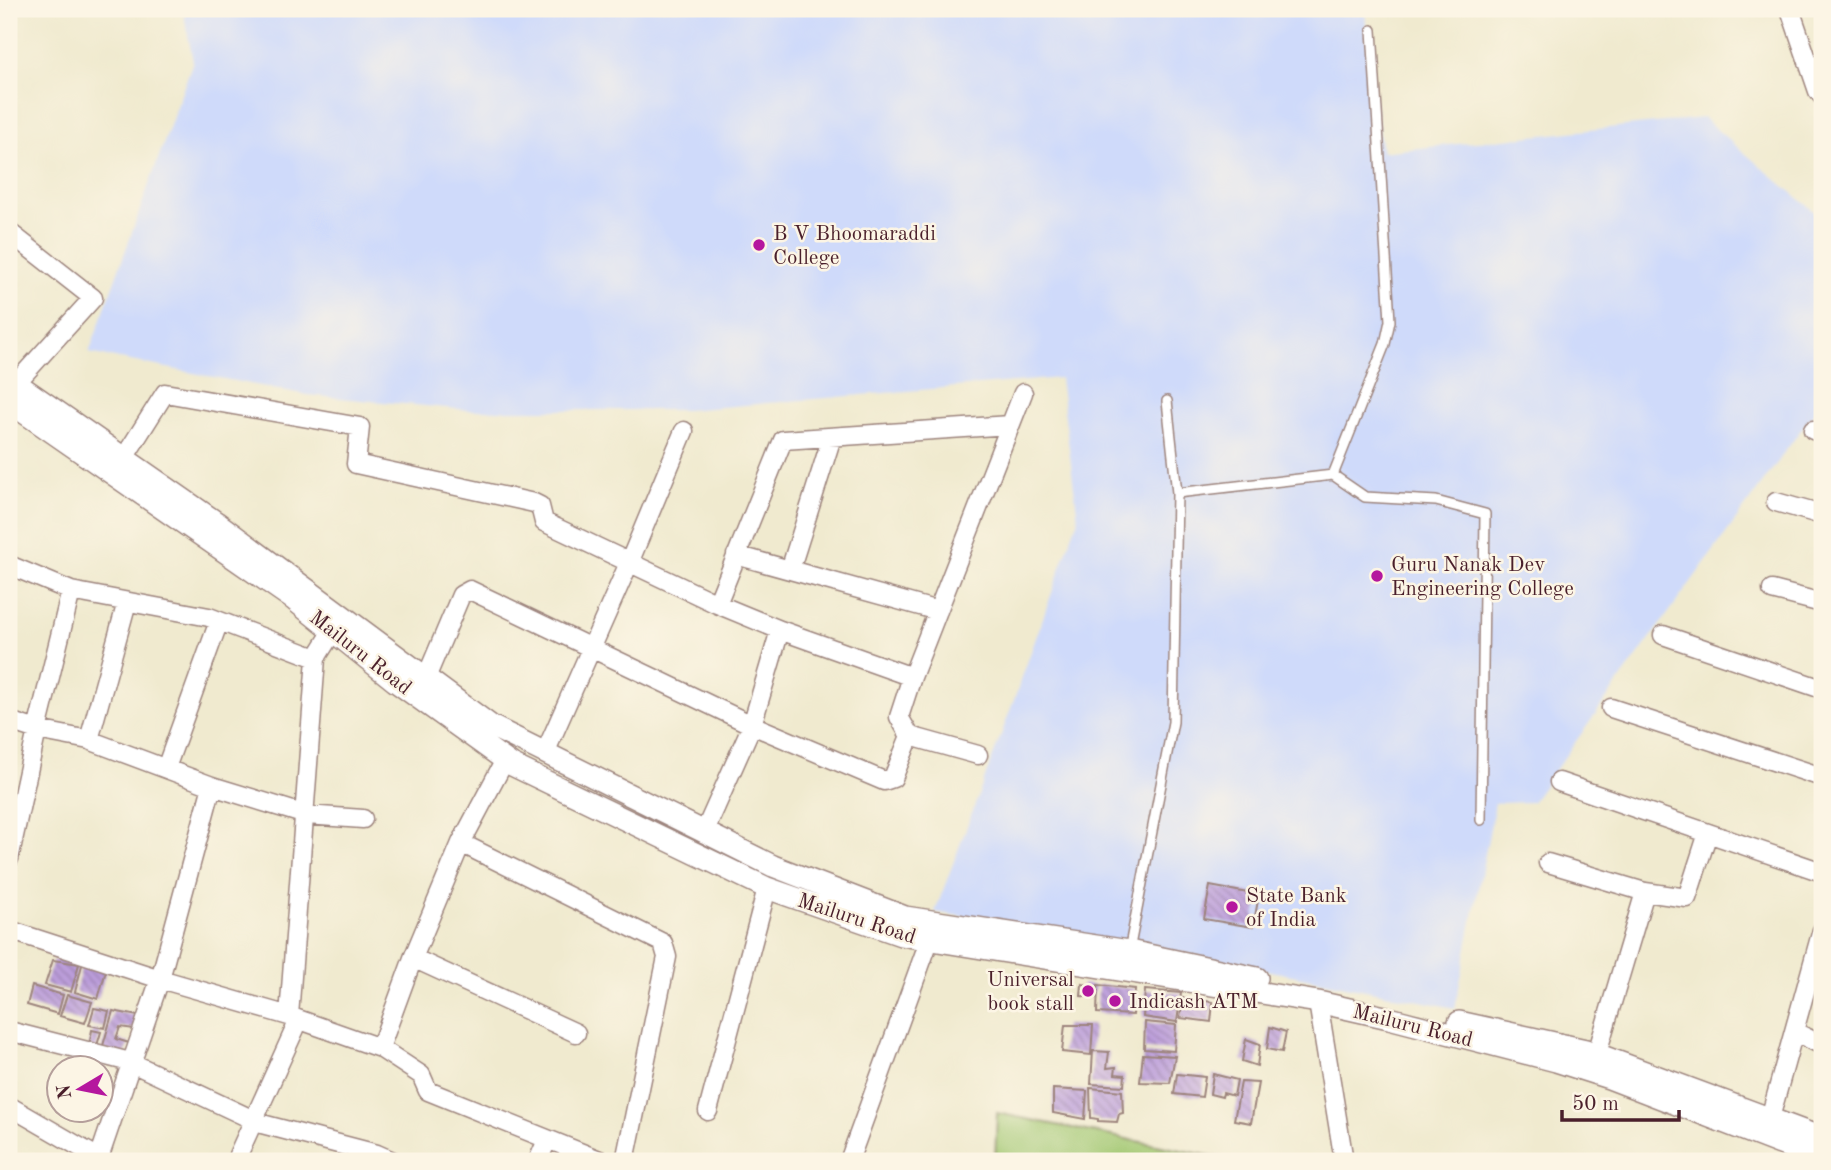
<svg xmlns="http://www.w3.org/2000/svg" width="1831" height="1170" font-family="'Old Standard TT',serif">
  <defs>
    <pattern id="building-back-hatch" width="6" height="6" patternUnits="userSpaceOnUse" patternTransform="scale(1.75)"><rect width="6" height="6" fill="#bc9edb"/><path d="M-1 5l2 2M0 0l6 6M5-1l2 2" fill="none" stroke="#9b80b2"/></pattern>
  </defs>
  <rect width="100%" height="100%" fill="#fcf5e5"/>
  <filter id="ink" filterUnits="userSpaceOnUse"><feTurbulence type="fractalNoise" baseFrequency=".0143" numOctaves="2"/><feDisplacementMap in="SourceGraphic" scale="14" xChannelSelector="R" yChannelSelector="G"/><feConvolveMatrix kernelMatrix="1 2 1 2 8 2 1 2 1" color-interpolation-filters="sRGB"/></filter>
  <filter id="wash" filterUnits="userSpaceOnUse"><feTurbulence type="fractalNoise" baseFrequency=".00686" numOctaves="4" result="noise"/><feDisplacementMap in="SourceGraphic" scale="28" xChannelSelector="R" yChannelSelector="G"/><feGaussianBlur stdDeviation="1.57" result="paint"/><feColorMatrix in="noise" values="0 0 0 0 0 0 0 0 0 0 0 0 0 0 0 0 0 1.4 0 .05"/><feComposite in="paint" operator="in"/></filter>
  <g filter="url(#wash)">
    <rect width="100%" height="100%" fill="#f0eacf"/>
    <path fill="#cfdafa" d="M183,9h1182l2,34 15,109 321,-34 119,100v186l-14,16 -276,382 -37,1 -40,205 -288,-58 -232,-38 79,-212 64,-181 -18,-141 -374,32h-217l-161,-15 -219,-42 104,-292z"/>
    <path fill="#a1c771" stroke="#76734e" stroke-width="2" d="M997,1113l239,48h-241z"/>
    <g id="blocks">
      <path fill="url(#building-back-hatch)" d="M1210,886l49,9 -6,32 -49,-8z
        M53,960l26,4 -8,28 -26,-7z
        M83,961l24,6 -9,32 -23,-7z
        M1082,984l13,2 -3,11 -11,-1z
        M1098,985l37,4 -2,26 -36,-2z
        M32,986l31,9 -5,19 -31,-9z
        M1145,990l36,3 -4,29 -34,-5z
        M67,995l25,7 -7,21 -25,-7z
        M1183,998l30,4 -2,20 -31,-4z
        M94,1008l15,3 -4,17 -16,-3z
        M113,1011l25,5 -4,13 -14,-2 -4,12 13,4 -4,12 -23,-6z
        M1145,1022l31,3 -2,26 -30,-2z
        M1065,1025h28l-2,30 -29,-3z
        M1270,1027l16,5 -4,20 -15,-3z
        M92,1030l9,2 -5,17 -7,-3z
        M1246,1039l14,5 -3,22 -15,-5z
        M1093,1051l16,1 -2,16 9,-1 -1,7 10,1 -1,11 -33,-2z
        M1143,1054l32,2 -5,27 -30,-1z
        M1177,1074l28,3 -3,20 -28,-3z
        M1213,1074l24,6 -3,16 -11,-3 -1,4 -12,-3z
        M1241,1082l17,1 -7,40 -17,-3z
        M1090,1088l32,3 1,22 -4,1 -2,8 -19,-1v-2l-7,-1z
        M1053,1089l34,2 -2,28 -32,-6z"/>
    </g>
  </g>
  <g filter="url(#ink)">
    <use href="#blocks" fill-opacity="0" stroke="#9d847d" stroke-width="2"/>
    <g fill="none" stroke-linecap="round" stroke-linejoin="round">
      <g stroke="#9d847d" stroke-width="12">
        <path id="service" d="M1333,475l52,-131 5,-23 -18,-291
          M1177,493l156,-18 32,22 71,4 49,13 -4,306
          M1129,951l44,-229 4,-229 -10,-92"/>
      </g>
      <g stroke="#9d847d" stroke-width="21">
        <path id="minor" d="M1790,9l28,82 4,5
          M9,232l84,66 -77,85
          M1813,430l9,3
          M124,458l41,-65 195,34 -4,37 178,39 6,3 4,16 173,82 63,26 -28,95 -48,108
          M1776,502l46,13
          M736,555l202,56
          M9,565l62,26 138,26 107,41 17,-27
          M790,570l42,-133
          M1772,590l50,13
          M717,604l66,-164 227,-15
          M780,630l132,47 -13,40 11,19
          M1663,635l159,54
          M912,677l111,-284
          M426,678l35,-83 9,-5 282,135 132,56 9,-3 17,-42 68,19
          M1611,708l211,69
          M9,721l28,9 52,10 123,46 94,29 57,4
          M89,740l38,-138
          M545,753l84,-190 55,-132
          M166,768l53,-147
          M1559,782l263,90
          M461,843l202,100 4,14 -42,204
          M9,859l28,-129 34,-139
          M1548,863l97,29 42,6 21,-65
          M9,930l151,49 129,37 91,32 41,27 7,16 174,70
          M413,958l163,75
          M1318,1002l26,159
          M289,1016l27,-358
          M9,1031l121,31 132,62 115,30 16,7
          M1795,1032l27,13
          M380,1048l33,-90 48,-115 44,-83
          M1597,1053l48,-161
          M9,1106l88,51
          M708,1111l59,-223
          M1770,1118l52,-188
          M98,1161l62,-182 52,-193
          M240,1161l-2,-2v-4l61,-135
          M538,1161l9,-21
          M849,1161l80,-220"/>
      </g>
      <g stroke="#9d847d" stroke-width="24">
        <path id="tertiary" d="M9,378l207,144 275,204 282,140 132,51 224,34 128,27
          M9,402l284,197 102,82 117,84 255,123 134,47 417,67 71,16 167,43 53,17 213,82
          M1459,1022l127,28 236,88"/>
      </g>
      <use href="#service" stroke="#fff" stroke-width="9"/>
      <use href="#minor" stroke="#fff" stroke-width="18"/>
      <use href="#tertiary" stroke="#fff" stroke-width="21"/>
    </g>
  </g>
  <g fill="#b5179e" stroke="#fcf5e5" stroke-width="2.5">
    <circle cx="759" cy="245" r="7"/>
    <circle cx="1377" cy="576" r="7"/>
    <circle cx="1232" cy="907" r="7"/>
    <circle cx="1088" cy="991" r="7"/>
    <circle cx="1115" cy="1001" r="7"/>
  </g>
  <g text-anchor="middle" stroke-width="5" stroke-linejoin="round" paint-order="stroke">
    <g font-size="21" fill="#4a1f2b" stroke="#fcf5e5" text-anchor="start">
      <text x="773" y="240">B V Bhoomaraddi<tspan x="773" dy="24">College</tspan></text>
      <text x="1391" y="571">Guru Nanak Dev<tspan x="1391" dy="24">Engineering College</tspan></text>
      <text x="1246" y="902">State Bank<tspan x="1246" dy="24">of India</tspan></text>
      <text x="1074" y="986" text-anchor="end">Universal<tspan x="1074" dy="24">book stall</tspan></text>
      <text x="1129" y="1008">Indicash ATM</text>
    </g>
    <g font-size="21" fill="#4a1f2b" stroke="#fcf5e5">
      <text transform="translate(361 652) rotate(38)" y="7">Mailuru Road</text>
      <text transform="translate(857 918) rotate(18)" y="7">Mailuru Road</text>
      <text transform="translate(1413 1025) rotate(14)" y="7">Mailuru Road</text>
    </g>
  </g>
  <rect width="1831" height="1170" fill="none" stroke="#fcf5e5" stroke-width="35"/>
  <g transform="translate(80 1089) rotate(260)"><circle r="33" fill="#fcf5e5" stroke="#b59f9b" stroke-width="2"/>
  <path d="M0-5L12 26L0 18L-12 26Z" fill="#b5179e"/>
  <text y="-10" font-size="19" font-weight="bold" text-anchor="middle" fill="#4a1f2b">N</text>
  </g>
  <path d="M1562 1110v10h117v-10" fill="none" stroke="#4a1f2b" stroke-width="3.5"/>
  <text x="1572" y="1110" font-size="21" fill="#4a1f2b" stroke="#fcf5e5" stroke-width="5" paint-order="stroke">50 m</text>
</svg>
